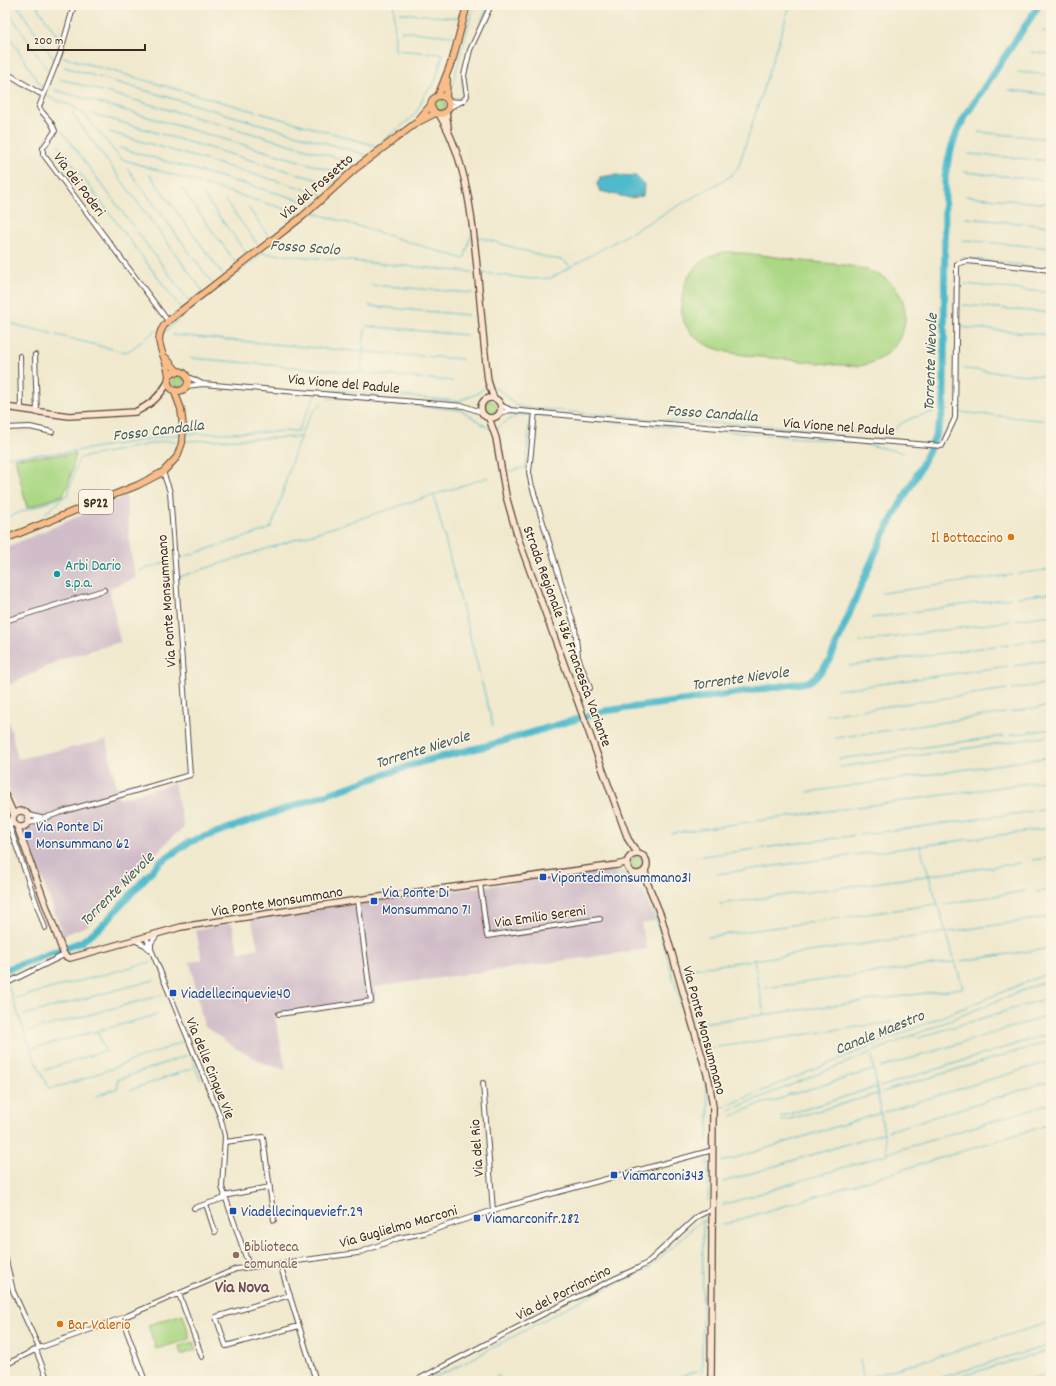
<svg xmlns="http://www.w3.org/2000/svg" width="1056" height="1386" font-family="Dekko,sans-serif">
  <rect width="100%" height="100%" fill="#fcf5e5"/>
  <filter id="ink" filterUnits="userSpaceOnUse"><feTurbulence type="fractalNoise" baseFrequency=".025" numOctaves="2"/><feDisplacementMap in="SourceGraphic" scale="8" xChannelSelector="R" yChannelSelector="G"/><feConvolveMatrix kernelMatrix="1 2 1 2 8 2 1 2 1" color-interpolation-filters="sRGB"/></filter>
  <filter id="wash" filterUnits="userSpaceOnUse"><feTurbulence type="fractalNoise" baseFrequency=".012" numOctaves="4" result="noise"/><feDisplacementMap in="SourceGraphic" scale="16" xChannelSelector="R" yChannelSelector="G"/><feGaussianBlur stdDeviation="0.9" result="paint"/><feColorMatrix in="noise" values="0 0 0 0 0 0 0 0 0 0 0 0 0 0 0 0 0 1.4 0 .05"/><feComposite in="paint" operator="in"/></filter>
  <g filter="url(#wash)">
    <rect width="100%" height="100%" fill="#f0e9ce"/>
    <path fill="#d1bdc9" d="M126,496l4,53 6,29 -27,10 11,54 -59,17 -56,28v-139z
      M5,707l13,52 88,-19 13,59 55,-16 10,45 -12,9 -85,89 -24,9 -58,-156z
      M606,868l37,24 12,28 -14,4 6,25 -273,38 2,16 -101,14 11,52 -18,-4 -33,-17 -31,-22 -14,-64 12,-2 -6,-30 36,-7 7,30 19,-5 -8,-35 17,-3 13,3 216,-28z"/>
    <path fill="#abd885" stroke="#738152" d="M434 105a6 6 0 1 1 12 0a6 6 0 1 1-12 0Z
      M725,252c26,1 52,5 78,9 34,4 84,2 99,38 5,12 4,25 -1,36 -8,18 -23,28 -42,31 -25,-1 -50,-4 -75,-7 -44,-4 -117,-5 -100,-71 5,-20 21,-32 41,-36z
      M172 381a6 6 0 1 1 12 0a6 6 0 1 1-12 0Z
      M483 408a7 7 0 1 1 14 0a7 7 0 1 1-14 0Z
      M76,454l-8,32 -5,9 -36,13 -12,-50z
      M630 864a7 7 0 1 1 14 0a7 7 0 1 1-14 0Z
      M183,1314l7,25 -34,10 -8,-24z
      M193,1342l3,8 -15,5 -2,-9z"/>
    <path fill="#4fbacb" stroke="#457274" d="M613,175l23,1 8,8 -1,12 -13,2 -30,-7 -3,-7 3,-7z"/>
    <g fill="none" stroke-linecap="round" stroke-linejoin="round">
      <path stroke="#4fbacb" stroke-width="1" d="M17,5l38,56
        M36,5l24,35
        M5,6l45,68
        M400,13l57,5
        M481,21l8,-16
        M6,31l38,60
        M401,31l51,5
        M1042,31l9,1
        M1031,52l20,2
        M63,57l314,89
        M64,67l303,88
        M1018,72l33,3
        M5,75l27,16
        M462,77l1,19 -2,2 -7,1 -4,-6 24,-88
        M60,79l296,84
        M55,90l289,84
        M1009,90l42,5
        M46,96l26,10 14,10 35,43 177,54h5
        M72,113l130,177
        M93,114l239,70
        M61,130l128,171
        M109,132l213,62
        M978,132l73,7
        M381,142l29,-23 7,-8 8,-17 10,-12 8,-28 -48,-4 -1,-45
        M57,143l123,164
        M119,148l192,55
        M969,154l82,7
        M128,169l84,114
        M965,172l86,9
        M150,175l73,100
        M181,188l55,75
        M202,193l45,61
        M966,196l85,8
        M225,200l33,45
        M248,207l21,30
        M310,213h5l149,46 7,-23
        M966,218l85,8
        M475,236l74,22 14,2 8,7
        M963,240l88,8
        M962,258l61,7
        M482,273l51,6 18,-1 178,-101 9,-9 52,-163
        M965,284l86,9
        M371,285l101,8
        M964,305l87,8
        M369,306l99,9
        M5,322l119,30 6,-2 27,-20
        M366,326l100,9
        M959,327l92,8
        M164,333l19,-18 80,-62 209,19
        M173,335l190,17
        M367,352l95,7
        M191,358l262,23
        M964,369l87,8
        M361,372l4,-43
        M493,387c11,3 16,16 27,20l152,14 100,5 91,7h18l14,-4 7,-6 10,-5 21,-6
        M317,391l3,-2 138,12 19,-7 7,-6
        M328,399l8,-1 125,12 29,19
        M939,410h9
        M958,412l93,9
        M537,415l323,28 45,10
        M498,428c14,-11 16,-14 35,-13
        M186,434l112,-3 17,-36
        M185,441l116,-4
        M5,457l64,-5 112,-18
        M507,472l19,-5 4,-52
        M434,496l59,230
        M45,514l18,-16
        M5,518l63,-23 10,-35 2,-2 85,-17h15
        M177,559l90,-29 4,-3c14,-30 25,-106 51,-124
        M139,571l32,-10
        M1018,574l33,-5
        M179,577l310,-100
        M882,593l130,-18
        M1017,597l34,-4
        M871,618l140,-20
        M1016,620l35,-5
        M860,642l150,-21
        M1015,643l36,-5
        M849,666l160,-22
        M1014,666l37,-6
        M1012,689l39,-6
        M837,690l171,-24
        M1011,712l40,-6
        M827,715l180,-26
        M1010,735l41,-6
        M836,738l169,-25
        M839,759l165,-23
        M840,767l211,-31
        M808,792l243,-35
        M671,833l380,-53
        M696,857l355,-48
        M1033,860l18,-2
        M607,869l3,3 12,1 7,6 9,4 13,19 39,133
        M717,874l334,-46
        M1036,892l15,-2
        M720,904l300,-41
        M945,904l80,-13
        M708,937l229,-33
        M754,960l10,54
        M961,961l90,-13
        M684,970l367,-53
        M8,985l24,68 17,36 32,-9 104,-39 15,38
        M765,988l190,-26
        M16,998l135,-36
        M24,1015l130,-35
        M702,1023l261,-35 -43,-142
        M29,1031l133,-36
        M98,1032l8,21
        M918,1038l133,-41
        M692,1042l13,37 4,32 -1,29
        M34,1048l123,-33
        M711,1048l181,-26
        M880,1068l171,-53
        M45,1070l59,-19
        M880,1087l171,-54
        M130,1090l63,-22
        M882,1092l169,-51
        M96,1096l22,-8 -1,-8 71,-25
        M716,1110l335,-138
        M730,1110l321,-131
        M884,1112l167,-51
        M732,1116l28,-12 24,-6 5,-4h4l80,-24
        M780,1117l96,-30
        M782,1121l95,-27
        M888,1131l163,-50
        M889,1153l162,-50
        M722,1162l158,-49
        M723,1182l160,-49
        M708,1201v-41
        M723,1205l164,-51 -15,-97
        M722,1225l329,-101
        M860,1360l4,21
        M863,1379l188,-57
        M426,1381l31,-14 124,-67 66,-30 50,-46 5,-3
        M483,1381l17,-5
        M663,1381l35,-10
        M702,1381l1,-161
        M929,1381l122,-36
        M944,1381l107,-31
        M1026,1381l25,-7"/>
      <path stroke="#4fbacb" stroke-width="7" d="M5,970l76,-28 21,-16 58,-64 29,-20 232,-80 69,-17 114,-34 85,-11 119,-18 8,-5 14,-17c17,-40 33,-81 51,-120 17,-36 62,-101 63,-138l1,-225c3,-22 8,-39 19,-59l75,-113"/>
    </g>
  </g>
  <g filter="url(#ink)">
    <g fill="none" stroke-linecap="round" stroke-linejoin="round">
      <g stroke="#564738" stroke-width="6">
        <path id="street" d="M74,5l-14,49 -21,53c6,12 11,9 16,24l-12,17v6l125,167
          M5,72l34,21 5,2
          M448,101l12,1
          M448,108l15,-7 4,-5 -3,-21 6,-25 21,-45
          M35,355l2,58
          M20,356l1,53
          M186,376l15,7
          M187,386l16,-2 261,22 17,6
          M500,405l9,4
          M535,412l-6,60 2,11 44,145 3,29 12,31
          M500,413l10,-3 96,9 336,27 13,-28 2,-154 10,-3 84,9
          M5,428l25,-1 22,5
          M5,621l99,-31
          M28,815l13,3
          M5,823l8,-4
          M27,824l38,-13 125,-36 -20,-283 -7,-20
          M5,825l10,-1
          M9,825l36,103
          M480,884l7,52 113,-17
          M146,937l74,179 5,20 -3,51 27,79
          M134,940l11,5 4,4
          M151,948v-5l7,-10
          M5,984l59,-29
          M279,1014l92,-13 -13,-101
          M483,1083l10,128
          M225,1142l38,-5 11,83
          M224,1196l46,-9
          M206,1204l9,28
          M194,1208l31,-10
          M5,1256l8,35 26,57
          M280,1264l36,117
          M179,1294l23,63
          M290,1295l-74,22 10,29 73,-20
          M122,1318l23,63
          M36,1350l12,31
          M5,1365l34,-17 83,-30 114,-49 122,-16 41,-15 25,-5 76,-25 213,-58
          M415,1381c74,-38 147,-79 223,-113l9,-5 51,-47 14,-7"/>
      </g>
      <g stroke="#564738" stroke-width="8">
        <path id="secondary" d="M446,111l2,16
          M439,114c29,48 34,110 39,164 3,35 6,69 10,103l6,18
          M481 408a10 10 0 1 1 20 0a10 10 0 1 1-20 0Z
          M5,407l64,9 66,-4c14,-6 26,-17 33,-30
          M489,418l7,20 10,58 12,42 110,301 10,15
          M5,795l9,20
          M13 819a8 8 0 1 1 16 0a8 8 0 1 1-16 0Z
          M17,826l46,126 2,4 5,2 111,-31 177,-27 259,-35 11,-3
          M627 864a10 10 0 1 1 20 0a10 10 0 1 1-20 0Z
          M645,870l2,12 14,34 48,165 4,26 -2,274"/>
      </g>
      <g stroke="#564738" stroke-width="8">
        <path id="primary" d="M438,96l15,-38 14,-53
          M431 105a9 9 0 1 1 18 0a9 9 0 1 1-18 0Z
          M446,98l1,-18
          M419,119l12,-14
          M166,358l12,14
          M168 381a10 10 0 1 1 20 0a10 10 0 1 1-20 0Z
          M169,377c-1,-22 -21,-36 -1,-56l135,-105 52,-47 61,-46 20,-10
          M5,539l133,-54 25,-13 14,-15 5,-14 1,-16 -2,-18 -7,-19"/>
      </g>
      <use href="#street" stroke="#fff" stroke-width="4"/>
      <use href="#secondary" stroke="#fce5d0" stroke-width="5.5"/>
      <use href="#primary" stroke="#f8bd89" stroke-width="6"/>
    </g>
  </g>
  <g fill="#e8710a" stroke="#fcf5e5" stroke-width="1.5">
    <circle cx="1011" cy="537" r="4"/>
    <circle cx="60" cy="1324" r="4"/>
  </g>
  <circle fill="#0f9aa8" stroke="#fcf5e5" stroke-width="1.5" cx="57" cy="574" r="4"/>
  <g fill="#1a4fb4" stroke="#fcf5e5" stroke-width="1.5">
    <rect x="24" y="831" width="8" height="8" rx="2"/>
    <rect x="539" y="873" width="8" height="8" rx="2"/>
    <rect x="370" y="897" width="8" height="8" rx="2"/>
    <rect x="169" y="989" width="8" height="8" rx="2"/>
    <rect x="610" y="1171" width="8" height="8" rx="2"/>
    <rect x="229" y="1207" width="8" height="8" rx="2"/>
    <rect x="473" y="1214" width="8" height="8" rx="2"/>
  </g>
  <circle fill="#8d6e63" stroke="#fcf5e5" stroke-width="1.5" cx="236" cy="1255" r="4"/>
  <g text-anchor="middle" stroke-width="3" stroke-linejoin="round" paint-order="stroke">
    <rect fill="#fcf5e5" stroke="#75675a" stroke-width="1" x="79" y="490" width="34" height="24" rx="3"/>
    <g font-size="14" font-weight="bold" fill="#3b2a1e">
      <text x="96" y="507">SP22</text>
    </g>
    <g font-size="15" fill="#3b2a1e" stroke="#fcf5e5">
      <text transform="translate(80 184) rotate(53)" y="5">Via dei Poderi</text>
      <text transform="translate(316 186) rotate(-41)" y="5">Via del Fossetto</text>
      <text transform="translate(344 383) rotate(5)" y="5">Via Vione del Padule</text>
      <text transform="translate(839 426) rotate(4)" y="5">Via Vione nel Padule</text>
      <text transform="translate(166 601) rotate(-94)" y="5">Via Ponte Monsummano</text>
      <text transform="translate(568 636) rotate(70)" y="5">Strada Regionale 436 Francesca Variante</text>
      <text transform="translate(277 901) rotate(-9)" y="5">Via Ponte Monsummano</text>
      <text transform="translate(540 916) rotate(-8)" y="5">Via Emilio Sereni</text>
      <text transform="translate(705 1030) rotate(75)" y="5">Via Ponte Monsummano</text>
      <text transform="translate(211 1068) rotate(68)" y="5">Via delle Cinque Vie</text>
      <text transform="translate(476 1148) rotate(-94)" y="5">Via del Rio</text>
      <text transform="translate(398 1226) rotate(-16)" y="5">Via Guglielmo Marconi</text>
      <text transform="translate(563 1292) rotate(-27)" y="5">Via del Porrioncino</text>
    </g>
    <g font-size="15" fill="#c56008" stroke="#fcf5e5" text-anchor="end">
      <text x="1003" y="542">Il Bottaccino</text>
      <text x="68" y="1329" text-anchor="start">Bar Valerio</text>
    </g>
    <g font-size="15" fill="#0d838f" stroke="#fcf5e5" text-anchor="start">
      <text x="65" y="570">Arbi Dario<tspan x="65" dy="17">s.p.a.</tspan></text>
    </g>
    <g font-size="15" fill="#164399" stroke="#fcf5e5" text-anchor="start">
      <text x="36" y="831">Via Ponte Di<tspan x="36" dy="17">Monsummano 62</tspan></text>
      <text x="551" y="882">Vipontedimonsummano31</text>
      <text x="382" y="897">Via Ponte Di<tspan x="382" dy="17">Monsummano 71</tspan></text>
      <text x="181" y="998">Viadellecinquevie40</text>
      <text x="622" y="1180">Viamarconi343</text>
      <text x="241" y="1216">Viadellecinqueviefr.29</text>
      <text x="485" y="1223">Viamarconifr.282</text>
    </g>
    <g font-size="15" fill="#785e54" stroke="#fcf5e5" text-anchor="start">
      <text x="244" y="1251">Biblioteca<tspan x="244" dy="17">comunale</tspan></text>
    </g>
    <g font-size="16" font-style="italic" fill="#425c5b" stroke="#fcf5e5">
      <text transform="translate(305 246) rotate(4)" y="6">Fosso Scolo</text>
      <text transform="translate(929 362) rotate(-88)" y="6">Torrente Nievole</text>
      <text transform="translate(712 412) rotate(4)" y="6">Fosso Candalla</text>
      <text transform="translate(158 429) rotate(-7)" y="6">Fosso Candalla</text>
      <text transform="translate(740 677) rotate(-8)" y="6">Torrente Nievole</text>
      <text transform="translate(422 748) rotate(-17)" y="6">Torrente Nievole</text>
      <text transform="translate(116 888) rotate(-45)" y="6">Torrente Nievole</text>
      <text transform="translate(879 1031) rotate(-22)" y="6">Canale Maestro</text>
    </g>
    <g font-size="17" font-weight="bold" fill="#714e56" stroke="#fcf5e5">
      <text x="242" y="1292">Via Nova</text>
    </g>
  </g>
  <rect width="1056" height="1386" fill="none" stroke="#fcf5e5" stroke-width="20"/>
  <path d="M28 44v6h117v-6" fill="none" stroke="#3b2a1e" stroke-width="2"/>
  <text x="34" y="44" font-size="12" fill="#3b2a1e" stroke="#fcf5e5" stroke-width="3" paint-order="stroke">200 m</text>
</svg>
